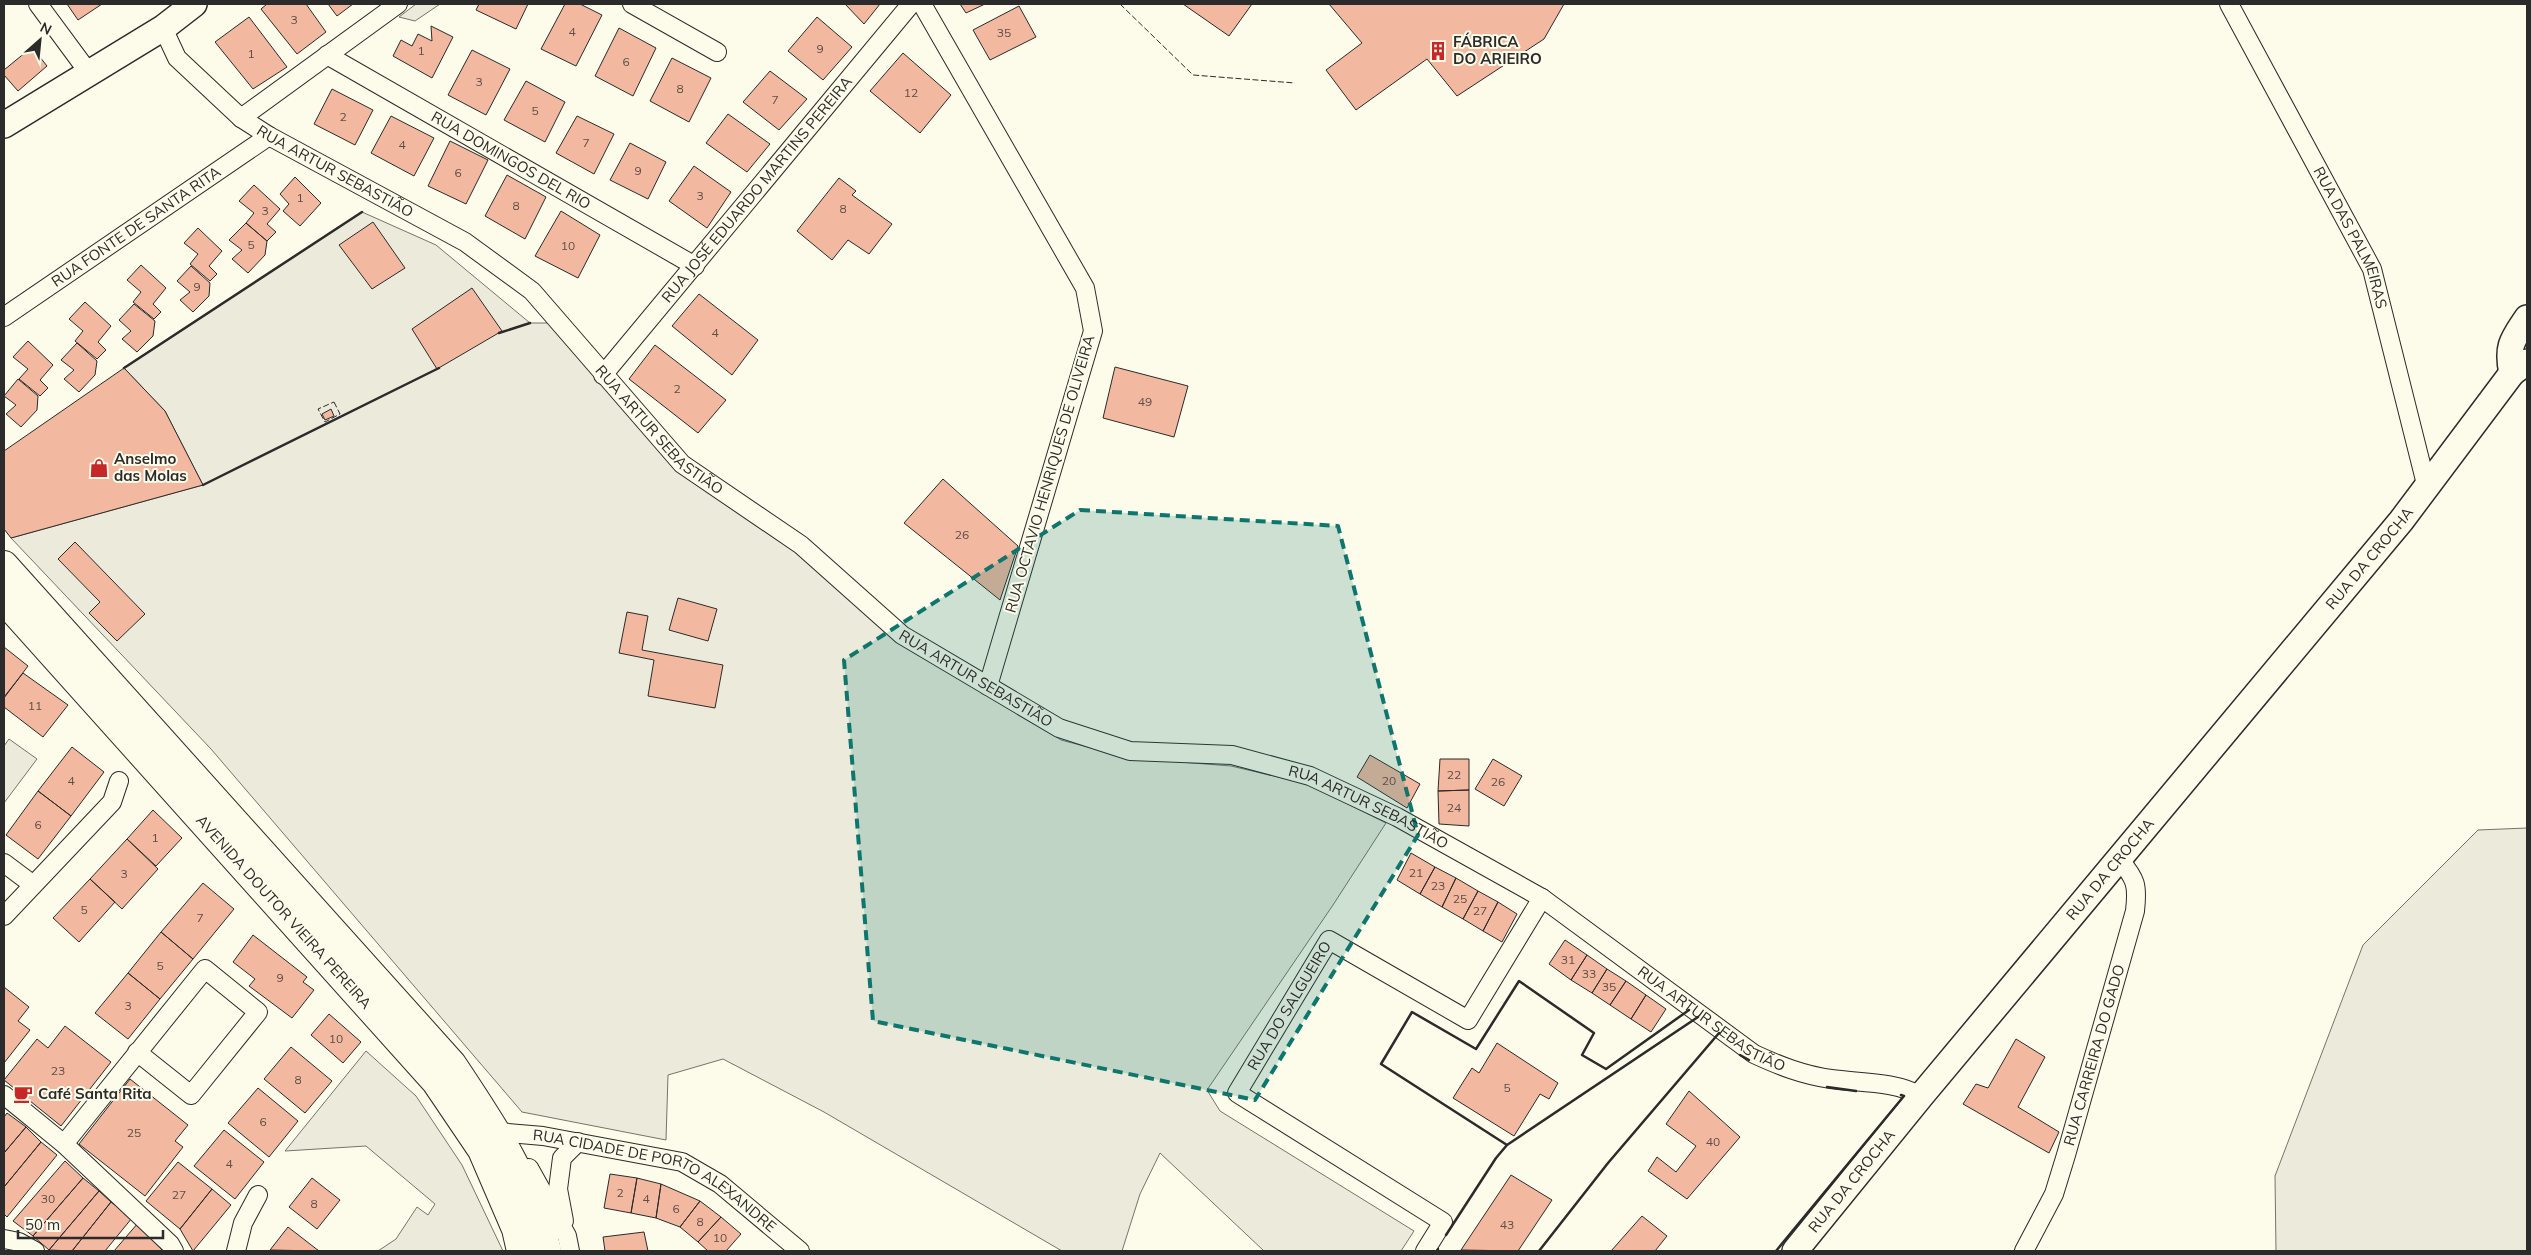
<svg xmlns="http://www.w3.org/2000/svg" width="2531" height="1255" font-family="Mulish,sans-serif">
  <rect width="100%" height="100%" fill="#fdfbea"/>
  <path fill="#ecebdb" stroke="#74746e" d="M362,212l74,33 94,78h20l47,55 197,173 211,153 56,36 69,18 101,8 77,18 78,39 -53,82 -126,185 13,21 194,120 -13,20h-137l-104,-98 -20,41 -18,57h-60l-238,-139 -101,-53 -55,16 -2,65 -144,-28 -311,-363 -200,-211 192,-53 -38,-74 -41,-43z
    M9,739l28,20 -33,44v-57z
    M2527,828v423h-251l-1,-75 88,-231 115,-115z
    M366,1051l50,45 46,69 41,86h-125l18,-12 21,-32 11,8 7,-11 -69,-58 -81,5z"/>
  <path fill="#eceadb" stroke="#74746e" d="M416,4h24l-25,17 -16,-4z"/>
  <path fill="#f2b8a0" stroke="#2b2b2b" d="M67,4h35l-24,16z
    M267,4h39l20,28 -29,22 -36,-45z
    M328,4h25l-16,12z
    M479,4h49l-12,25 -40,-19z
    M565,4h15l22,11 -26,51 -35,-17z
    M845,4h35l-16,20z
    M960,4h25l-19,9z
    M1183,4h69l-23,32z
    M1329,4h235l-20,35 -87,57 -30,-37 -71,51 -30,-40 36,-27z
    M1019,6l17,31 -46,23 -17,-30z
    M249,17l38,50 -34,22 -38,-47z
    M817,17l35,30 -29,33 -35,-29z
    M431,26l22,11 -21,41 -39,-22 8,-16 11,6 6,-12 14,7z
    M619,28l37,20 -23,48 -38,-20z
    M32,47l15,19 -29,25 -14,-16v-5z
    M472,50l38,19 -24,46 -38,-20z
    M903,53l48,42 -31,38 -50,-42z
    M672,58l39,20 -22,44 -39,-21z
    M770,71l37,28 -28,31 -36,-28z
    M526,81l39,21 -20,40 -41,-22z
    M332,89l41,21 -18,35 -41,-21z
    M728,114l42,30 -23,28 -41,-29z
    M391,116l43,22 -20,38 -43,-23z
    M577,116l37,18 -20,40 -38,-21z
    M450,141l38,19 -22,44 -38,-18z
    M630,143l36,19 -18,37 -38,-19z
    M694,166l37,26 -24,36 -38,-27z
    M507,175l39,22 -21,42 -40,-23z
    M295,177l26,26 -21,23 -17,-15 6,-7 -9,-10z
    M839,178l17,13 -4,4 40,29 -23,30 -21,-14 -16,20 -35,-29z
    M254,185l26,24 -13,15 9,8 -9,9 -21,-18 8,-10 -15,-12z
    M561,211l39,24 -22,43 -43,-22z
    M373,222l32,46 -33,21 -33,-44z
    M246,223l21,18 -2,14 -17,18 -16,-14 10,-9 -13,-10z
    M198,228l24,23 -13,15 8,8 -7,7 -20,-17 8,-10 -14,-11z
    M141,265l25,23 -13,16 8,8 -7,7 -21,-17 8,-10 -14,-12z
    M191,266l19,17 -1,13 -16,16 -13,-12 10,-8 -13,-11z
    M472,288l30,43 -65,38 -25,-40z
    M699,294l59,46 -26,35 -60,-49z
    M85,302l26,24 -13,16 8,8 -9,9 -22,-18 8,-10 -14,-12z
    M134,304l21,17 -2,15 -16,16 -15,-13 9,-8 -12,-11z
    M28,341l25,24 -13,15 8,8 -8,8 -21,-17 9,-10 -15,-12z
    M77,343l20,18 -2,14 -16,17 -15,-13 10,-9 -13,-10z
    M655,345l71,55 -28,33 -69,-54z
    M1115,367l73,19 -14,51 -71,-19z
    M124,368l41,43 38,74 -192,53 -7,-9v-78z
    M18,379l20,17 -1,14 -16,17 -15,-13 10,-9 -12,-9z
    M331,409l3,7 -9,4 -3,-6z
    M943,479l75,67 -18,54 -96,-77z
    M75,542l70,72 -28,27 -28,-28 11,-11 -42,-43z
    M678,598l39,11 -9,32 -39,-11z
    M627,612l21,4 -6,34 81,15 -8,43 -67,-12 6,-36 -35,-7z
    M4,647l24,19 -24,32z
    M23,673l45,32 -25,32 -39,-30v-10z
    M72,747l32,25 -33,44 -33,-25z
    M1370,755l50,29 -13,24 -50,-31z
    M1440,759h29v31l-31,1z
    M1493,759l29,17 -18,30 -29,-17z
    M1469,790v36l-30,-2 -1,-33z
    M38,791l33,25 -33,43 -32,-24z
    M153,810l29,28 -26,28 -29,-27z
    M127,839l31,30 -36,40 -32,-30z
    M1411,853l24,14 -15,27 -23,-14z
    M1435,867l21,11 -14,29 -22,-13z
    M1456,878l22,13 -15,28 -21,-12z
    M90,879l25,23 -36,40 -26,-24z
    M203,883l31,26 -41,50 -32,-27z
    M1478,891l20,11 -15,29 -20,-12z
    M1498,902l19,12 -15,28 -19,-11z
    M161,932l32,27 -33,40 -32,-26z
    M253,935l54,42 -4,5 11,8 -22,28 -43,-32 6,-7 -22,-17z
    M1565,940l22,15 -16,25 -22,-16z
    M1587,955l20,14 -15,24 -21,-13z
    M1607,969l19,12 -16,24 -18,-12z
    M128,973l32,26 -32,40 -33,-26z
    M1626,981l20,14 -15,24 -21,-14z
    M4,987l25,20 -11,14 12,9 -26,33z
    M1646,995l20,14 -15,23 -20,-13z
    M329,1014l32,28 -18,21 -32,-28z
    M65,1026l46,36 -50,64 -57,-46 33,-41 11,9z
    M2016,1039l29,18 -27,50 41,25 -10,21 -86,-49 13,-20 12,4z
    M1497,1043l61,40 -9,16 -9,-5 -26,42 -61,-38 19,-30 7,5z
    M291,1047l41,34 -27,32 -41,-34z
    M130,1079l58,46 -13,16 8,6 -38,49 -66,-52z
    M258,1088l40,33 -29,36 -41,-34z
    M1689,1091l51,46 -53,62 -39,-28 9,-14 19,15 20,-26 -30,-22z
    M7,1113l19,14 -22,26v-36z
    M26,1127l15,15 -37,45v-34z
    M224,1130l40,32 -29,37 -41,-33z
    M41,1142l16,13 -50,62 -3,-3v-27z
    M65,1161l18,17 -50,58 -20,-15z
    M178,1162l34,27 -32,40 -34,-28z
    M610,1174l27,4 -6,35 -27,-5z
    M1511,1175l41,25 -34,51 -57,-1z
    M83,1178l16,13 -50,59 -16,-14z
    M312,1178l28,22 -23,29 -28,-22z
    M637,1178l24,6 -5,34 -25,-5z
    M661,1184l39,17 -20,26 -24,-9z
    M212,1189l19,16 -38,46 -13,-22z
    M99,1191l12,11 -39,49 -23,-1z
    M700,1201l21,16 -23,25 -18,-15z
    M111,1202l21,16 -27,33h-33z
    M1642,1216l25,20 -12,15h-44z
    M721,1217l20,17 -15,17h-18l-10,-9z
    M138,1223l25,28h-49z
    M288,1227l31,24 -49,-1z
    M644,1232l4,19h-43l-2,-14z"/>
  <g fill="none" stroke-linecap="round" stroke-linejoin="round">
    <g stroke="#2b2b2b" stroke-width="20">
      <g id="street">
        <path d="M38,4l51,69"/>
        <path d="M632,4l85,48"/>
        <path d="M922,4l163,284 8,43 -105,355"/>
        <path id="s1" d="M2229,4l143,265 55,219"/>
        <path id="s2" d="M163,28l14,30 64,60 28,18 196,106 67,49 150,173 119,81 101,90 157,93 71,23 102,4 78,21 87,41 145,81 212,156c26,12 49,21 77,25 29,4 64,2 90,17"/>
        <path id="s3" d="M327,55l368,211"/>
        <path d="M241,118l157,-114"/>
        <path id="s4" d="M4,317l265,-181"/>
        <path id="s5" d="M603,375l308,-371"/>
        <path d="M4,863l28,21"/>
        <path d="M4,916l108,-114 7,-21"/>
        <path d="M4,1095l60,49 106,100 4,7"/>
        <path id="s6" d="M497,1132l46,4 139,26 38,22 80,67"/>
        <path d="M64,1144l141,-175 53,43 -67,83 -54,-43"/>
        <path d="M529,1168l38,68 3,15"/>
        <path d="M564,1221l-6,-32 4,-31 16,-16"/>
        <path d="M4,1239l15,3 16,9"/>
        <path d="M236,1251l7,-28 15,-28"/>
        <path id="s7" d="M1425,1251l18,-29 -206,-129 92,-153 139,80 74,-122"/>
        <path id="s8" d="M2024,1251l30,-57 12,-39 69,-244c3,-26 1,-32 -16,-52"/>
      </g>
    </g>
    <g stroke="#2b2b2b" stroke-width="28">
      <g id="secondary">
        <path d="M4,125l159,-97 31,-24"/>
        <path d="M2512,373c-6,-27 1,-34 15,-55"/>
        <path id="s9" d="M1795,1251l126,-155 480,-575 111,-148 15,-11"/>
      </g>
    </g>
    <g stroke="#2b2b2b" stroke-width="30">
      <g id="primary">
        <path d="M4,565l448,499c40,60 79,117 95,187"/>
        <path id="s10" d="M4,600l432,482 46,68 34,79 5,22"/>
      </g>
    </g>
    <use href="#street" stroke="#fdfbea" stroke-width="18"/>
    <use href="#secondary" stroke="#fdfbea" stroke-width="25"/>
    <use href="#primary" stroke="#fdfbea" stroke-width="28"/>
    <path stroke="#2b2b2b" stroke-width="1" stroke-dasharray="6 2.5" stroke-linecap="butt" d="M1120,4l73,71 102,8
      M334,402l6,12 -15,8 -7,-13z"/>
    <path stroke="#2b2b2b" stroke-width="2.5" d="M499,333l31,-10
      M124,368l238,-156
      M203,485l236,-117
      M1689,1010l-83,59 -24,-14 12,-22 -75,-52 -43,68 -64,-37 -31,52 126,81 191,-128
      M1740,1055l9,5
      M1827,1087l29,4
      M1446,1235l50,-77 11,-13
      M1437,1251l1,-2
      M1539,1251l69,-88 111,-130
      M1776,1251l128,-155 -3,-1"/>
  </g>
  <path fill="#0f766e" fill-opacity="0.2" stroke="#0f766e" stroke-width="4" stroke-dasharray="10 6" stroke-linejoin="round" d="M1080,510l258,16 80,309 -163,265 -382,-79 -29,-361z"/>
  <defs>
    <g id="building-bare" transform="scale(1.5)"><path d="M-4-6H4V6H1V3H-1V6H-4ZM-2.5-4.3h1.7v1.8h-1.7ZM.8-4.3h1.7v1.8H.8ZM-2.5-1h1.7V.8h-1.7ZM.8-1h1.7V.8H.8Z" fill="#c62828" stroke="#fdfbea" stroke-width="2.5" paint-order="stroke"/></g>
    <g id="shop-bare" transform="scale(1.5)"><path d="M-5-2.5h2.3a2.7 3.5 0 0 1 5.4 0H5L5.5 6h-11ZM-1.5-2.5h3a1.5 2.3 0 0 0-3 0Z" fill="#c62828" stroke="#fdfbea" stroke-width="2.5" paint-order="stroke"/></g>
    <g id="cafe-bare" transform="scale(1.5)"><path d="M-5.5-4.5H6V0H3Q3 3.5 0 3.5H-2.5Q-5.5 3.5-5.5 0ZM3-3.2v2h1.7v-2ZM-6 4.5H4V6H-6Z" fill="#c62828" stroke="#fdfbea" stroke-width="2.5" paint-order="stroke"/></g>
  </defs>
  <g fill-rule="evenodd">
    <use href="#building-bare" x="1438" y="51"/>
    <use href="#shop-bare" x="99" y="468"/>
    <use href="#cafe-bare" x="23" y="1094"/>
  </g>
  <g text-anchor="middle" stroke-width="4" stroke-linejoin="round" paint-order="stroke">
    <g font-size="12" fill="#5d4e48">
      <text x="294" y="24">3</text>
      <text x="572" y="36">4</text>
      <text x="1004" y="37">35</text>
      <text x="820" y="53">9</text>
      <text x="421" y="55">1</text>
      <text x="251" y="58">1</text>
      <text x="626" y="66">6</text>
      <text x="479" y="86">3</text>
      <text x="680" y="93">8</text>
      <text x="911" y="97">12</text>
      <text x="775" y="104">7</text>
      <text x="535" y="115">5</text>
      <text x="343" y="121">2</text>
      <text x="586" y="147">7</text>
      <text x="402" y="149">4</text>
      <text x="638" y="175">9</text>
      <text x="458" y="177">6</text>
      <text x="700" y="200">3</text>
      <text x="300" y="202">1</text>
      <text x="516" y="210">8</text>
      <text x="843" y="213">8</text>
      <text x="265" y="215">3</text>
      <text x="251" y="249">5</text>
      <text x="568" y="250">10</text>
      <text x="197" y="291">9</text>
      <text x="715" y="337">4</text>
      <text x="677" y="393">2</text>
      <text x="1145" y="406">49</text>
      <text x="962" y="539">26</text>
      <text x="35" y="710">11</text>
      <text x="1454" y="779">22</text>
      <text x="71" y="785">4</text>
      <text x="1389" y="785">20</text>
      <text x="1498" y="786">26</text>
      <text x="1454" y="812">24</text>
      <text x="38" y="829">6</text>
      <text x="155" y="842">1</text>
      <text x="1416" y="877">21</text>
      <text x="124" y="878">3</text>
      <text x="1438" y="890">23</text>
      <text x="1460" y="903">25</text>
      <text x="84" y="914">5</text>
      <text x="1480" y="915">27</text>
      <text x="200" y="922">7</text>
      <text x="1568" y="964">31</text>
      <text x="160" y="970">5</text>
      <text x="1589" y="978">33</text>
      <text x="280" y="982">9</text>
      <text x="1609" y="991">35</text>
      <text x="128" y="1010">3</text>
      <text x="336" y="1043">10</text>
      <text x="58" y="1075">23</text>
      <text x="298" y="1084">8</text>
      <text x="1507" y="1092">5</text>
      <text x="263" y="1126">6</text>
      <text x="134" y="1137">25</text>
      <text x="1713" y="1146">40</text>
      <text x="229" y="1168">4</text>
      <text x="620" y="1197">2</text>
      <text x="179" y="1199">27</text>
      <text x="48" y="1203">30</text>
      <text x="646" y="1203">4</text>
      <text x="314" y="1208">8</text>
      <text x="676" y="1213">6</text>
      <text x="700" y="1226">8</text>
      <text x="1507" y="1229">43</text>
      <text x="720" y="1242">10</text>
    </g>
    <g font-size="15" font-weight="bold" fill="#2b2b2b" stroke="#fdfbea" text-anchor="start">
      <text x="1453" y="47">FÁBRICA<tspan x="1453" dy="17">DO ARIEIRO</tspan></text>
      <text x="114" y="464">Anselmo<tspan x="114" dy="17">das Molas</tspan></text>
      <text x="38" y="1099">Café Santa Rita</text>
    </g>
    <g font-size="15" fill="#2b2b2b" stroke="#fdfbea">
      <text dy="5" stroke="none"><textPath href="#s3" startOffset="212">RUA DOMINGOS DEL RIO</textPath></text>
      <text dy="5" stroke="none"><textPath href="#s2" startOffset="229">RUA ARTUR SEBASTIÃO</textPath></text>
      <text dy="5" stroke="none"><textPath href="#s5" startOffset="241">RUA JOSÉ EDUARDO MARTINS PEREIRA</textPath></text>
      <text dy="5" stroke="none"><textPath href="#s4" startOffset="160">RUA FONTE DE SANTA RITA</textPath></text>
      <text dy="5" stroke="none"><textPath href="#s1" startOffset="264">RUA DAS PALMEIRAS</textPath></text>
      <text dy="5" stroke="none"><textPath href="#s2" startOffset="649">RUA ARTUR SEBASTIÃO</textPath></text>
      <text transform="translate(1050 474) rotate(-74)" y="5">RUA OCTAVIO HENRIQUES DE OLIVEIRA</text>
      <text dy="5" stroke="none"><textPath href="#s9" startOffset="900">RUA DA CROCHA</textPath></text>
      <text dy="5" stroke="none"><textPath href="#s2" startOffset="1054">RUA ARTUR SEBASTIÃO</textPath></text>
      <text dy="5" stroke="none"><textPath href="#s2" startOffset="1474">RUA ARTUR SEBASTIÃO</textPath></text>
      <text dy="5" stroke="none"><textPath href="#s9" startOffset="495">RUA DA CROCHA</textPath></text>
      <text dy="5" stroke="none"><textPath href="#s10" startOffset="419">AVENIDA DOUTOR VIEIRA PEREIRA</textPath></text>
      <text dy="5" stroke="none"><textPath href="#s7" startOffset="379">RUA DO SALGUEIRO</textPath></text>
      <text dy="5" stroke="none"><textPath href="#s2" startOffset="1879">RUA ARTUR SEBASTIÃO</textPath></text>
      <text dy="5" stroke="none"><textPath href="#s8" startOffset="209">RUA CARREIRA DO GADO</textPath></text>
      <text dy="5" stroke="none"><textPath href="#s9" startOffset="90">RUA DA CROCHA</textPath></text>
      <text dy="5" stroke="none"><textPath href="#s6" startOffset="169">RUA CIDADE DE PORTO ALEXANDRE</textPath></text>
    </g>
  </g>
  <rect width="2531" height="1255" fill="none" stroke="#2b2b2b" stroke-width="10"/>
  <g transform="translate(40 40) rotate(27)" stroke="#fdfbea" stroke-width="4" paint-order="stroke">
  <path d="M0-4L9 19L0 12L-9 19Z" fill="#2b2b2b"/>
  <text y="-8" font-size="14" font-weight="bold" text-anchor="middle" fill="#2b2b2b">N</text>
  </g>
  <path d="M18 1230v8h145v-8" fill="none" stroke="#2b2b2b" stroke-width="2.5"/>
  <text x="25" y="1230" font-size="15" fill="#2b2b2b" stroke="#fdfbea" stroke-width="4" paint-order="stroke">50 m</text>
</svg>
